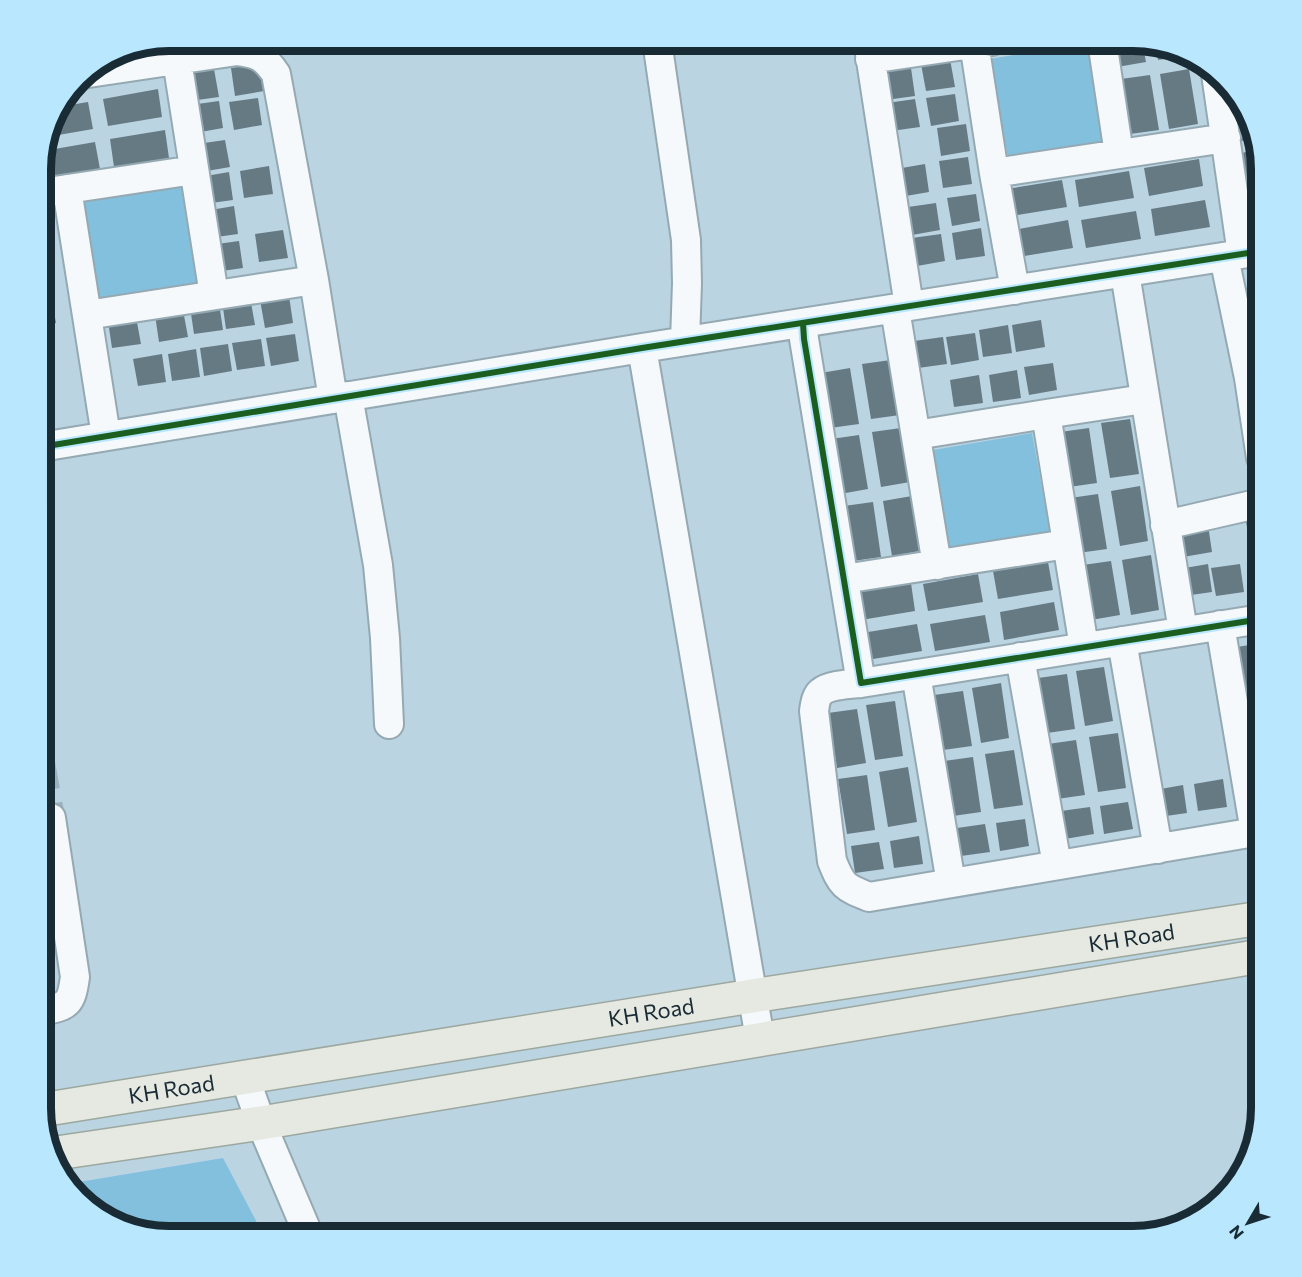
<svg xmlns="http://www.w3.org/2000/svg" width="1302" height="1277" font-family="Commissioner,sans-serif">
  <rect width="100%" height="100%" fill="#bbd4e2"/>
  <path fill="#83c0dd" d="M1091,42l17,99 -100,17 -18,-99z
    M182,184l17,99 -100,18 -17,-100z
    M1032,433l18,99 -100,17 -17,-99z
    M223,1158l41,78h-95l-50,-9 -47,-34 -5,-9z"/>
  <path fill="#667a84" d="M1113,41h29l4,21 -29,5z
    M1156,45l30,8 1,2 -29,5z
    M950,59l5,28 -29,4 -5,-27z
    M259,64l5,27 -29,5 -4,-28z
    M911,68l4,28 -29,4 -4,-27z
    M214,69l5,28 -29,4 -4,-27z
    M1189,69l9,55 -29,5 -9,-55z
    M1150,75l9,55 -29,4 -9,-55z
    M1230,84l15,25 -17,2z
    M158,89l4,28 -54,9 -5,-27z
    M955,94l4,27 -28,5 -5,-28z
    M258,98l4,27 -28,5 -5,-28z
    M915,99l5,28 -29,4 -4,-28z
    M219,101l4,27 -28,5 -5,-28z
    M88,102l5,27 -46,8 7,-25 4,-5z
    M1247,112l5,8 4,19 -23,3 -4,-27z
    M966,124l4,27 -29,5 -4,-28z
    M165,130l4,28 -55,9 -4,-28z
    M225,140l5,27 -29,5 -4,-28z
    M95,142l5,27 -55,10 -4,-21 2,-7z
    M1258,150l3,18v10l-22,3 -4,-27z
    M968,157l4,27 -29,4 -4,-27z
    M1199,159l4,27 -54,10 -5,-28z
    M925,164l4,28 -29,5 -4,-28z
    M269,166l4,28 -29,4 -4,-27z
    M1129,171l5,27 -55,9 -4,-27z
    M229,172l4,28 -29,4 -4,-27z
    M1062,180l5,27 -56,9 -4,-27z
    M1261,187v28l-18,3 -4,-28z
    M976,194l4,27 -28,5 -5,-28z
    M1205,200l5,27 -55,9 -4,-27z
    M936,203l4,27 -28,5 -4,-28z
    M234,206l4,28 -29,4 -4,-27z
    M1136,211l5,28 -55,9 -5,-28z
    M1068,220l5,28 -55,9 -5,-27z
    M981,228l4,28 -29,4 -4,-27z
    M41,229h3l5,27 -8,1z
    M283,230l5,28 -29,4 -4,-28z
    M941,234l4,27 -28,5 -5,-28z
    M239,241l4,27 -28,4 -5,-27z
    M49,266l4,28 -12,2v-29z
    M1261,286v28l-17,3 -5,-28z
    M51,296l5,27 -15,2v-28z
    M289,296l4,27 -28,5 -5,-28z
    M250,297l5,28 -29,4 -4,-28z
    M219,303l4,27 -29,4 -4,-27z
    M183,310l5,27 -29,5 -4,-27z
    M136,317l5,27 -29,4 -4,-27z
    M1041,320l4,27 -29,5 -4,-27z
    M1008,325l4,28 -29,4 -4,-27z
    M975,333l4,27 -28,5 -5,-28z
    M295,334l4,27 -28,5 -5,-28z
    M943,337l4,27 -29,4 -4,-27z
    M261,339l4,27 -28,4 -5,-27z
    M228,344l4,27 -28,5 -4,-28z
    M196,349l4,28 -28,4 -4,-27z
    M162,354l4,28 -28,4 -5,-27z
    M891,360l9,55 -29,4 -9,-55z
    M1053,363l4,27 -28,5 -5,-28z
    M850,368l9,56 -29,4 -9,-55z
    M1017,370l4,28 -28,4 -4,-27z
    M979,375l4,28 -29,4 -4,-27z
    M1130,419l9,55 -29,4 -9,-55z
    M901,428l9,54 -29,5 -9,-55z
    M1089,428l8,55 -28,4 -9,-55z
    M859,435l9,54 -28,5 -9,-55z
    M1140,486l8,55 -28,5 -9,-55z
    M1098,494l9,55 -29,4 -8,-55z
    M912,496l8,55 -28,5 -9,-55z
    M873,502l8,55 -28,4 -9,-55z
    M1261,514v28l-11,2 -5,-28z
    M1208,525l4,27 -29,5 -4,-28z
    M1151,555l8,55 -28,5 -9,-55z
    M1261,559v28l-3,1 -5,-28z
    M1111,561l9,54 -29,5 -8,-55z
    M1048,562l5,28 -55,9 -5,-28z
    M1208,564l4,28 -28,4 -5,-27z
    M1240,564l4,28 -28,4 -5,-28z
    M978,574l5,28 -55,9 -5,-27z
    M911,583l4,28 -54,9 -5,-28z
    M1054,602l5,28 -55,10 -4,-28z
    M985,615l5,27 -55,9 -5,-27z
    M917,624l5,27 -55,9 -5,-27z
    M1261,643v57l-16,2 -8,-55z
    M1104,667l9,54 -28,5 -9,-55z
    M1067,674l8,55 -28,4 -9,-55z
    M1001,683l8,55 -28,5 -9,-55z
    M963,691l9,55 -29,4 -9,-55z
    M895,701l8,55 -28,4 -9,-55z
    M857,709l9,54 -29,5 -9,-55z
    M1261,711v56l-6,1 -9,-54z
    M1118,733l8,55 -28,4 -9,-55z
    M1076,740l9,55 -28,4 -9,-55z
    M1014,750l9,55 -29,4 -9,-55z
    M973,757l8,55 -28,4 -9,-55z
    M908,767l9,55 -29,5 -9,-55z
    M867,775l8,55 -28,4 -9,-55z
    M1223,779l4,28 -29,4 -4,-27z
    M1183,785l4,28 -28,4 -4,-27z
    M1128,802l5,27 -29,5 -4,-28z
    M1090,807l4,27 -29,5 -4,-28z
    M1025,819l4,27 -29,5 -4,-28z
    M985,824l5,28 -29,4 -4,-28z
    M919,836l4,28 -29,4 -4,-27z
    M879,842l5,27 -29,4 -4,-27z
    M41,916h1l6,41 -7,1z
    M48,972l4,27 -11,2v-28z"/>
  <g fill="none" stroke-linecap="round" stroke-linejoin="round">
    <path stroke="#9bb2bf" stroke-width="28" stroke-dasharray="28 14" stroke-linecap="butt" d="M41,763l10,55"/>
    <g stroke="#95a9b3" stroke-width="32">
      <path id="minor" d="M657,41l29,199 1,43 -2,58
        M868,41l41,265
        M1102,41l17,113
        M974,43l20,130
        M870,59l122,-18
        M177,60l37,235
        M82,74l155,-23c20,2 28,6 39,23l38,206 19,119
        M1216,74l26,180
        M67,189l39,247
        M41,193l153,-23
        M1224,257l25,121 12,80
        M1125,273l58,358
        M1015,290l-21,-117 232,-35
        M895,309l42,256
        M87,315l227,-35
        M803,323l1,16 57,344 400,-64
        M642,348l118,691
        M348,396l30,169 7,73 4,86
        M916,435l130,-21
        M41,447l601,-99 619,-97
        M1165,525l96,-22
        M844,579l223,-35
        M1220,625l35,207
        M1122,641l36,208
        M1084,647l-38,-233 98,-15
        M1020,657l37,208
        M916,674l35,209
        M861,683c-10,1 -32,2 -40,9 -5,4 -6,12 -7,19l18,150c10,25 12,26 37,36l392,-66
        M41,1011c27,-5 30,-6 34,-34l-24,-159
        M245,1078l16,45 48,113"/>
    </g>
    <g stroke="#9ca89f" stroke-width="36">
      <g id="major">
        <path id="s1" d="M41,1110l711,-114 509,-78"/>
        <path d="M50,1154l211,-31 1000,-167"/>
      </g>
    </g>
    <use href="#minor" stroke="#f5f9fb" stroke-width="28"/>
    <use href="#major" stroke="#e6e9e2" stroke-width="33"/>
    <g stroke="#b8e7fe" stroke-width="10">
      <path id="cycleway" d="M803,323l1,16 57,344 400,-64
        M41,447l601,-99 619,-97"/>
    </g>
    <use href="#cycleway" stroke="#1b5e20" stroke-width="6"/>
  </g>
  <g text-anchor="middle" stroke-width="6" stroke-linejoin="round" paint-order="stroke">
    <g font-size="22" fill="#192b34" stroke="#b8e7fe">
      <text dy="8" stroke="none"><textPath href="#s1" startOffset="1104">KH Road</textPath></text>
      <text dy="8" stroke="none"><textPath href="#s1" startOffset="618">KH Road</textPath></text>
      <text dy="8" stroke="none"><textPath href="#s1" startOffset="132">KH Road</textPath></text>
    </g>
  </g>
  <path d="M0 0H1302V1277H0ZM169 51H1133A118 118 0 0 1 1251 169V1108A118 118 0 0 1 1133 1226H169A118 118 0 0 1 51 1108V169A118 118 0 0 1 169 51Z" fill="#b8e7fe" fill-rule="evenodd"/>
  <path fill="none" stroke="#192b34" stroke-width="8" d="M169 51H1133A118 118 0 0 1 1251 169V1108A118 118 0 0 1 1133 1226H169A118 118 0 0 1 51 1108V169A118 118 0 0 1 169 51Z"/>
  <g transform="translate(1248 1223) rotate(231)" stroke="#b8e7fe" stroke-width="4.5" paint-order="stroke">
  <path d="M0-4.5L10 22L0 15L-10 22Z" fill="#192b34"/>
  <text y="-9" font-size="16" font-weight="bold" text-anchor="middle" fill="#192b34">N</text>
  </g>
</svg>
